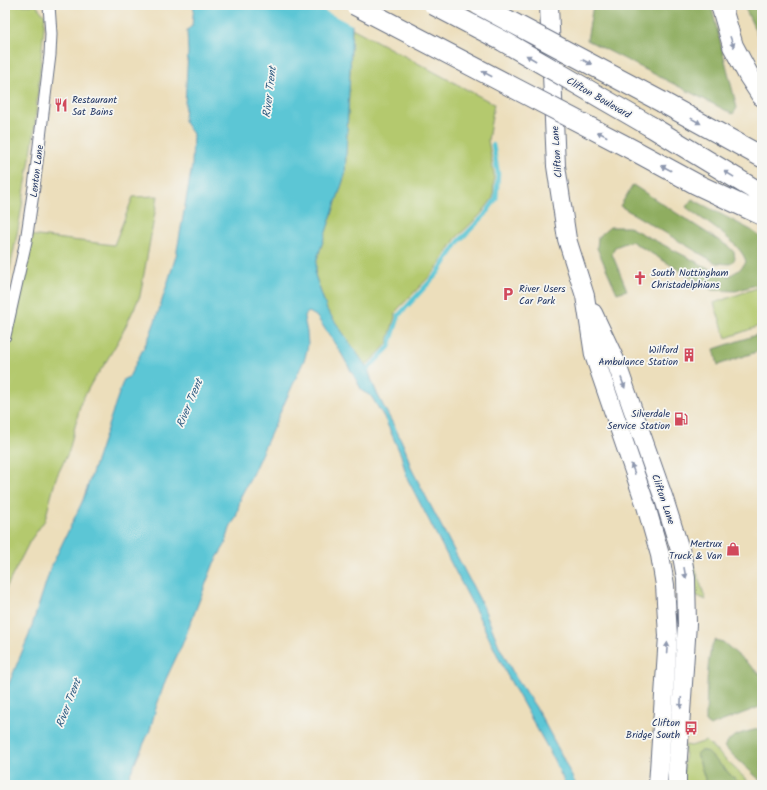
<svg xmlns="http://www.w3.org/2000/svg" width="767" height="790" font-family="Kalam,sans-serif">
  <rect width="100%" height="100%" fill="#f6f6f2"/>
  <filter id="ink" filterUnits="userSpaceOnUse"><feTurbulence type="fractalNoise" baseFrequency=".025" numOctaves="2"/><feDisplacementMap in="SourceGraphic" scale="8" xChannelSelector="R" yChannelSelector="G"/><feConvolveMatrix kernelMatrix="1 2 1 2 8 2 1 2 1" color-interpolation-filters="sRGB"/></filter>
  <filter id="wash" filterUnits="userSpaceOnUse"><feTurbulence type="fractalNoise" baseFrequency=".012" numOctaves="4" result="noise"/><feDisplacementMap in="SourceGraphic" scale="16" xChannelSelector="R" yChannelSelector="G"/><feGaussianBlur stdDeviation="0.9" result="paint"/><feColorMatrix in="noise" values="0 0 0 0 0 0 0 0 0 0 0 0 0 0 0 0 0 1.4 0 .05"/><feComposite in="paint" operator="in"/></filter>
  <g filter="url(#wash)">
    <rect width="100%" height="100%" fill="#ecdebb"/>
    <path fill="#b4c96e" stroke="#687c66" d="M5,5h31l9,11 -11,119 -16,94 -13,65z
      M352,28l142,76 -6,36 6,34 -1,24 -12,16 -25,24 -21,33 -38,39 -10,34 -12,13 -10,9 -38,-56 -12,-35 2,-16 28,-84z
      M158,196l-18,100 -20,42 -16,27 -12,17 -11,20 -12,49 -13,27 -11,42 -15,21 -25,49v-225l24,-130 85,10 19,-48z
      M762,286v39l-36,13 -12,-35z
      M675,509l31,91 -11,-5z
      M706,741l46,44h-11l-35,-34h-7l-2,3 10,31h-24l2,-40 6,1z"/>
    <path fill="#8fad61" stroke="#556e60" d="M593,5h118l26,103 -4,6 -146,-74z
      M743,5h19v40l-18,-39z
      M633,185l96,62 5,5 1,7 -5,5 -14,-1 -96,-57z
      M692,199l59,31 11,8v45l-26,8 -24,-1 -81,-49 -16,6 -3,7 15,36 -10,3 -20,-45 1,-11 12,-10h19l85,44 15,5 10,-6 7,-8c-4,-19 -44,-42 -60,-55z
      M762,333v17l-44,15 -4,-16z
      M715,640l8,2 39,34v30l-52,20 -4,-3v-8c1,-16 0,-64 9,-75z
      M762,728v54l-38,-35c7,-14 24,-15 38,-19z
      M699,751h7l35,34h-34l-10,-31z"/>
    <path fill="#5bc6d5" stroke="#3b7a9a" d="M194,5h159l-8,170 -28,84 -2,16 12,35 41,59c9,35 35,63 43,99l72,138 16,40 17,32 21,31 23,43 16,33h-10l-16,-33 -44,-79 -28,-58 -71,-137 -6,-23 -17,-38 -13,-21 -9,-5 -3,-6 -18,-32 -20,-30 -5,-7 -7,-4 -3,2 -2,4 3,14 1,13 -3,13 -56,123 -8,15 -5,22 -5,7 -6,20 -11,18 -32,82 -16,34 -10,29 -6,22 -25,55h-120v-92l24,-58 22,-68 32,-67 38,-113 3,-8 5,-2 21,-42 9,-25 17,-54 16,-90 1,-32 -9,-13 4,-69 -1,-22 5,-4z"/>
    <path fill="#ecdebb" d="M313,5h42l-1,21z"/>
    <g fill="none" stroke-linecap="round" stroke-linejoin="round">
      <path stroke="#5bc6d5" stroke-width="4.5" d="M368,369l21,-22 10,-32 39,-42 21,-32 25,-25 12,-17 2,-25 -5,-29"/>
    </g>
  </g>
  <g filter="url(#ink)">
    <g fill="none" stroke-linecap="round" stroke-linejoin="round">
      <g stroke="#646c7f" stroke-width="13">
        <path id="street" d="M5,336l21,-95 8,-54 16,-132 1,-21 -2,-29"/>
      </g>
      <g stroke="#646c7f" stroke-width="20">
        <path id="primary" d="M549,5l7,161 11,73 18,57 9,59 52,151 14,49 5,30 3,51 -10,149
          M593,313l23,49 48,137 18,57 4,22 1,46 -10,148v13"/>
      </g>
      <g stroke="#646c7f" stroke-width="22">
        <path id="highway" d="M721,5l12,41 16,30 13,20
          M662,102l100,55
          M650,126l112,68
          M637,152l59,32 66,31"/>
      </g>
      <use href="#street" stroke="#fff" stroke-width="11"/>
      <use href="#primary" stroke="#fff" stroke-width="18"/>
      <use href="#highway" stroke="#fff" stroke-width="20"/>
      <g stroke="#646c7f" stroke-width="22" stroke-linecap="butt">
        <path id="highway-bridge" d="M355,5l282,147
          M434,5l69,36 147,85
          M479,5l183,97"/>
      </g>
      <use href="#highway-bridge" stroke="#fff" stroke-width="20"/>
    </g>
    <defs><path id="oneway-solid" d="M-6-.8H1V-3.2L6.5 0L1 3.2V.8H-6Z"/></defs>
    <g fill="#8d97ae">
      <use href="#oneway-solid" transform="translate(732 42) rotate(71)"/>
      <use href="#oneway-solid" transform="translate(531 58) rotate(-150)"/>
      <use href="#oneway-solid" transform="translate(587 62) rotate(28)"/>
      <use href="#oneway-solid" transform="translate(487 74) rotate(-152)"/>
      <use href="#oneway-solid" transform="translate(696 121) rotate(29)"/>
      <use href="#oneway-solid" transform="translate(602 134) rotate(-153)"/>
      <use href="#oneway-solid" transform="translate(666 168) rotate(-152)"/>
      <use href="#oneway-solid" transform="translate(729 174) rotate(-149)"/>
      <use href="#oneway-solid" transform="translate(623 383) rotate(70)"/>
      <use href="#oneway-solid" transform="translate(633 469) rotate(-110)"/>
      <use href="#oneway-solid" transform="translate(685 573) rotate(80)"/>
      <use href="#oneway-solid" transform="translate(667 648) rotate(-86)"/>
      <use href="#oneway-solid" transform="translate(681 703) rotate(93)"/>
    </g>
  </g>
  <defs>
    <g id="restaurant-bare" transform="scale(1.08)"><path d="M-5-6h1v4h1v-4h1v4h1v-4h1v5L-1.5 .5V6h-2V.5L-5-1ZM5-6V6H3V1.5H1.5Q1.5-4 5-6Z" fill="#d1495b" stroke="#f6f6f2" stroke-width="2.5" paint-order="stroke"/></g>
    <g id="church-bare" transform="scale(1.08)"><path d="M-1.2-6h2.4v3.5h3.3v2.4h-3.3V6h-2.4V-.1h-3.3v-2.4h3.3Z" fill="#d1495b" stroke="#f6f6f2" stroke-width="2.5" paint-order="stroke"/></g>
    <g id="parking-bare" transform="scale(1.08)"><path d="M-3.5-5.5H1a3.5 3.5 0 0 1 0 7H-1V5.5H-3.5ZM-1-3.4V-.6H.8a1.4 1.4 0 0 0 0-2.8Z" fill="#d1495b" stroke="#f6f6f2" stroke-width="2.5" paint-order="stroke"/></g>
    <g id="building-bare" transform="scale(1.08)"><path d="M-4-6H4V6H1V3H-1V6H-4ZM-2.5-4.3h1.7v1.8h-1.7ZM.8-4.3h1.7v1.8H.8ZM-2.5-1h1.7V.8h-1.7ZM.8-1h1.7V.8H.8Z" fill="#d1495b" stroke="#f6f6f2" stroke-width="2.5" paint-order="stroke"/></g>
    <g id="fuel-bare" transform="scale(1.08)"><path d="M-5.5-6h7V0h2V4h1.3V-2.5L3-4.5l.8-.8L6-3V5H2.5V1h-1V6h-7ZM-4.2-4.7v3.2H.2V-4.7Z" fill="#d1495b" stroke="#f6f6f2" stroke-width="2.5" paint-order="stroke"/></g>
    <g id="shop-bare" transform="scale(1.08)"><path d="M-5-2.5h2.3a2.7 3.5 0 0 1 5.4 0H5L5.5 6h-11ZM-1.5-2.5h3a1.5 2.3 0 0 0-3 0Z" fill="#d1495b" stroke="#f6f6f2" stroke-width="2.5" paint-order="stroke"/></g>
    <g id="bus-bare" transform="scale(1.08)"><path d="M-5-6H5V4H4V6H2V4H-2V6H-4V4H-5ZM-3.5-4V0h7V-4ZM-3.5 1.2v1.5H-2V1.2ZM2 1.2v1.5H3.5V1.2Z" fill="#d1495b" stroke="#f6f6f2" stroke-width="2.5" paint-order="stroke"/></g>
  </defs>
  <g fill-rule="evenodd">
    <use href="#restaurant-bare" x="61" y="105"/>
    <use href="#church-bare" x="640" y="278"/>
    <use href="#parking-bare" x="508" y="294"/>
    <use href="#building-bare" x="689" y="355"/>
    <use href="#fuel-bare" x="681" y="419"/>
    <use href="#shop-bare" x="733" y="549"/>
    <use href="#bus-bare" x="691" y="728"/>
  </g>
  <g text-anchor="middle" stroke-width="3.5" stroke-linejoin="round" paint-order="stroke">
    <g font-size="10" fill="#1b2f5e" stroke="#f6f6f2">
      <text transform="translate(599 97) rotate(30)" y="4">Clifton Boulevard</text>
      <text transform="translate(556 152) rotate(-94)" y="4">Clifton Lane</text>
      <text transform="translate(36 171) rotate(-83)" y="4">Lenton Lane</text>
      <text transform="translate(664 499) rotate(71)" y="4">Clifton Lane</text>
    </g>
    <g font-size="10" fill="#1b2f5e" stroke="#f6f6f2" text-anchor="end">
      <text x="72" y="103" text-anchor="start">Restaurant<tspan x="72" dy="12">Sat Bains</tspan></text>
      <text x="651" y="276" text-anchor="start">South Nottingham<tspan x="651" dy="12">Christadelphians</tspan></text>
      <text x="519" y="292" text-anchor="start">River Users<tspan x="519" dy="12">Car Park</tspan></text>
      <text x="678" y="353">Wilford<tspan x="678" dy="12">Ambulance Station</tspan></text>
      <text x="670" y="417">Silverdale<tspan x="670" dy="12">Service Station</tspan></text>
      <text x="722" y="547">Mertrux<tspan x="722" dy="12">Truck &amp; Van</tspan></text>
      <text x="680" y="726">Clifton<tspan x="680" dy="12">Bridge South</tspan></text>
    </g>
    <g font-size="11" font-style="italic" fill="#2e5c82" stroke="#f6f6f2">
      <text transform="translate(269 92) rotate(-83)" y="4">River Trent</text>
      <text transform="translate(189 403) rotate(-67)" y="4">River Trent</text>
      <text transform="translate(68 703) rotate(-69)" y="4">River Trent</text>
    </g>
  </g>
  <rect width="767" height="790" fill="none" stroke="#f6f6f2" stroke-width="20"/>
</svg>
